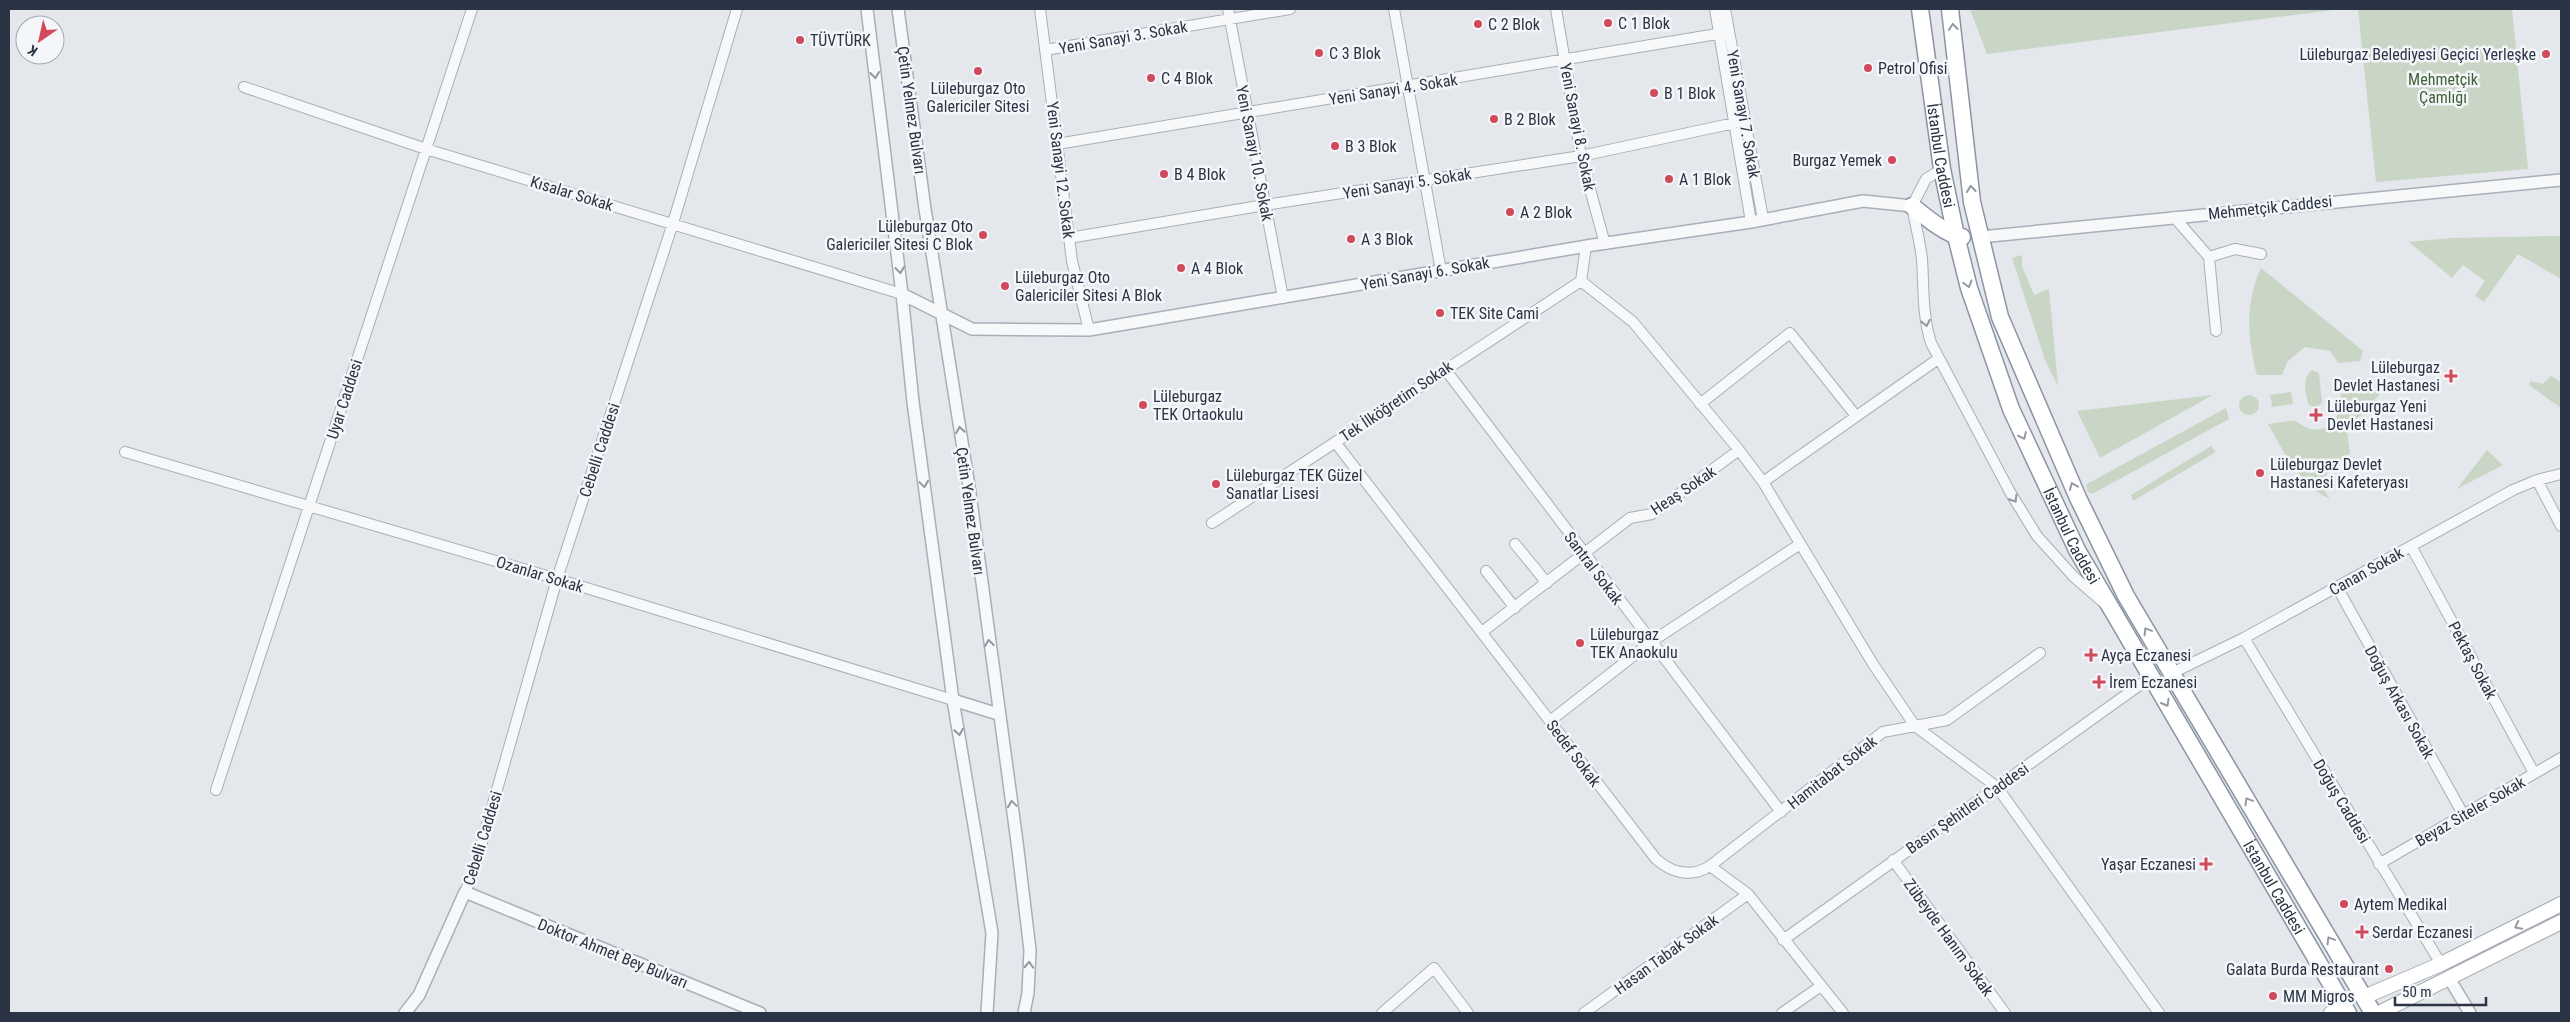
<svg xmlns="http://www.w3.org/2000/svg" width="2570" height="1022" font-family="'Roboto Condensed',sans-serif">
  <rect width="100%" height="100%" fill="#e4e7ec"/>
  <path fill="#c9d6c5" d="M1970,9h372l-355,45z
    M2358,9h154l16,160 -152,13z
    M2560,236l1,43 -43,-25 -34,48 -9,-6 10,-15 -22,-16 -11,13 -43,-36 42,-4z
    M2022,255v11l12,29 15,-6 9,97 -13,-26 -33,-102z
    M2261,268l102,83 -3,10 -22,2 -8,-12 -25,-4 -18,15 -5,13h-25c-10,-36 -12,-73 4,-107z
    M2312,370l7,3 3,30 -7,5 -7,-4c-2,-12 -7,-25 4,-34z
    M2551,376l10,6v26l-32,-23 1,-4 13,3z
    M2383,389c-11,16 -25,27 -36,43l3,21 -32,29 12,17c-32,-15 -45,-46 -62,-75 8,-1 16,-3 24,-3 7,0 12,7 18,8 25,4 30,-16 31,-35z
    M2291,392l2,12 -22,3 1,-5 -3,-7z
    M2213,395l-113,63 -23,-47z
    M2239 405a10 10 0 1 1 20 0a10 10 0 1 1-20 0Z
    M2226,408l3,11 -137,75 -5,-3v-7z
    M2211,446l5,6 -83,49 -2,-6z
    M2487,450l16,15 -46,24z"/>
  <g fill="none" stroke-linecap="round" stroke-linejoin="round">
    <g stroke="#a9aeb7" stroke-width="12">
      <path id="minor" d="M1040,9l32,252 17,69
        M1228,9l55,289
        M1394,9l47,262
        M1556,9l25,147 24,88
        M1715,9l36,213
        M1725,9l38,210
        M1045,50l245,-41
        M244,87l182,62 476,145
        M1057,144l672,-112
        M1942,169l-16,10 -14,27c3,17 8,35 10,53 2,29 0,55 9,84l79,149 27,44 37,41 30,26
        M2174,217l35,40 7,74
        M1069,238l196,-33 316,-49 163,-35
        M1586,246l-5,35 52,41 106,128 24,32 110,182 42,62 82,61 162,226
        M2209,257l26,-8 26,5
        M1445,369l336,443
        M1700,404l90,-71 66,83
        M1335,442l321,417c16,14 35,19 54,7l38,28 95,119
        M125,452l432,127 396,121
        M2537,480l24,46
        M1763,482l175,-123
        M1212,523l369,-242
        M1515,544l32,39
        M2411,546l123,227
        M1486,571l29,37
        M2337,587l127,229
        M1482,632l148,-114 22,-4 87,-64
        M2244,638l197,326
        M2172,673l72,-35 269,-148 24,-10 24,-6
        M1550,721l101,-79 149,-98
        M216,790l256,-781
        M1893,860l112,153
        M2379,864l182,-106
        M1710,866l173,-134 64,-12 93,-67
        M465,892l8,-18 84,-295 116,-356 64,-214
        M1783,940l368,-263
        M1382,1013l52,-45 34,45
        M1584,1013l164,-119
        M1782,1013l39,-27"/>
    </g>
    <g stroke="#a9aeb7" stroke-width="14">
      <path id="tertiary" d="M867,9l35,285 11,108 40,298 39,233 -5,80
        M898,9l27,200 44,277 48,356 13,108 -2,43 -4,20
        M1980,237l581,-57
        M902,294l70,35 117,1 504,-85 158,-23 112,-21 49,5
        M953,700l45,14
        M2449,978l21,35
        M405,1013l14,-18 46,-103 295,121"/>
    </g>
    <g stroke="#a9aeb7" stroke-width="16">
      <path id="secondary" d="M2364,997l77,-33 120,-60
        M2331,1013l13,-7
        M2379,1013l182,-91"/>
    </g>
    <g stroke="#8b94a3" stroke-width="19">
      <g id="trunk">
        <path id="s1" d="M1920,9l22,160 14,67 13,52 42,121 66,141 271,463"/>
        <path d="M1950,9l22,193 28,115 78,181 48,98 247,417"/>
        <path d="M1912,206c11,9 36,30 50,31"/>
      </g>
    </g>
    <use href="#minor" stroke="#f7f8fa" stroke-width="10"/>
    <use href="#tertiary" stroke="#f7f8fa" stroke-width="11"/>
    <use href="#secondary" stroke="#fff" stroke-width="14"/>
    <use href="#trunk" stroke="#fff" stroke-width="16"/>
  </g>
  <defs><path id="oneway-chevron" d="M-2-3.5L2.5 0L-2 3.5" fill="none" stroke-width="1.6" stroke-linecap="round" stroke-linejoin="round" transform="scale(1.25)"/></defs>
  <g stroke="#959aa2">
    <use href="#oneway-chevron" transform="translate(1953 27) rotate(-97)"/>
    <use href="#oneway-chevron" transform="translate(1971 189) rotate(-96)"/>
    <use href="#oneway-chevron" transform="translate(1968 284) rotate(74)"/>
    <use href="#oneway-chevron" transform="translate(2023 436) rotate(65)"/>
    <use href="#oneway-chevron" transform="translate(2073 486) rotate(-113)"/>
    <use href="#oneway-chevron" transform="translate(2147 631) rotate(-121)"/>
    <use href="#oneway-chevron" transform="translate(2166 703) rotate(60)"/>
    <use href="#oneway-chevron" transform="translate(2248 801) rotate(-121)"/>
    <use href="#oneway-chevron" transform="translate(2518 926) rotate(153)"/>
    <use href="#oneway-chevron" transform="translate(2330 940) rotate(-121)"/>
  </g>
  <g stroke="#9196a0">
    <use href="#oneway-chevron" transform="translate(875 75) rotate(83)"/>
    <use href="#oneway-chevron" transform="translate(900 270) rotate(83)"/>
    <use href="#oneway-chevron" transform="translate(1926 323) rotate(79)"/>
    <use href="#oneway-chevron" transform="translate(960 430) rotate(-99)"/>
    <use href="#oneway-chevron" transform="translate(924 484) rotate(82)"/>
    <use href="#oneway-chevron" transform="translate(2014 499) rotate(58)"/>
    <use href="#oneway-chevron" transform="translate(989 643) rotate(-97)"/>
    <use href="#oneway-chevron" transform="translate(959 732) rotate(81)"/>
    <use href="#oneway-chevron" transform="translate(1012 804) rotate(-98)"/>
    <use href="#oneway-chevron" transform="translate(1029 965) rotate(-87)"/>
  </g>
  <g fill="#d1495b" stroke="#f4f6f9" stroke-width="2">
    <circle cx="1608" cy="23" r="5"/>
    <circle cx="1478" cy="24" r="5"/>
    <circle cx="800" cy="40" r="5"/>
    <circle cx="1319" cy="53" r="5"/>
    <circle cx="2546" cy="54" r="5"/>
    <circle cx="1868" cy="68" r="5"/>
    <circle cx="978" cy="71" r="5"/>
    <circle cx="1151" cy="78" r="5"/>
    <circle cx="1654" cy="93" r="5"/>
    <circle cx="1494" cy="119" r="5"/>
    <circle cx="1335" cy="146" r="5"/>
    <circle cx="1892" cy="160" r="5"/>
    <circle cx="1164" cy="174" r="5"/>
    <circle cx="1669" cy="179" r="5"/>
    <circle cx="1510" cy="212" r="5"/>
    <circle cx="983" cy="235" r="5"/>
    <circle cx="1351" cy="239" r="5"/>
    <circle cx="1181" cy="268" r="5"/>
    <circle cx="1005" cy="286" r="5"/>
    <circle cx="1440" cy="313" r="5"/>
    <path d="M2448.5 368.5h5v5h5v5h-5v5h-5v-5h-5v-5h5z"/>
    <circle cx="1143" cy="405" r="5"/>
    <path d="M2313.5 407.5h5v5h5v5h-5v5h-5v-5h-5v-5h5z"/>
    <circle cx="2260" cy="473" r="5"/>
    <circle cx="1216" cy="484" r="5"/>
    <circle cx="1580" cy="643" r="5"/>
    <path d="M2088.5 647.5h5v5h5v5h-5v5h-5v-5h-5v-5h5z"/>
    <path d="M2096.5 674.5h5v5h5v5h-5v5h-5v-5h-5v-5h5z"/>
    <path d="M2203.5 856.5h5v5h5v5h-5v5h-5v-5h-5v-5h5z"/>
    <circle cx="2344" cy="904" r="5"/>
    <path d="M2359.5 924.5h5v5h5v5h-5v5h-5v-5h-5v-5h5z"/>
    <circle cx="2389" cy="969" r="5"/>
    <circle cx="2273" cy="996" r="5"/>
  </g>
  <g text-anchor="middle" stroke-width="5" stroke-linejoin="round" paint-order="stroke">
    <g font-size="16" fill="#2b3445" stroke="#f4f6f9" text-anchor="start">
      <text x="1618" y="29">C 1 Blok</text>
      <text x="1488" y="30">C 2 Blok</text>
      <text x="810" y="46">TÜVTÜRK</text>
      <text x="1329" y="59">C 3 Blok</text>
      <text x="2536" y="60" text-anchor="end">Lüleburgaz Belediyesi Geçici Yerleşke</text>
      <text x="1878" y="74">Petrol Ofisi</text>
      <text x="1161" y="84">C 4 Blok</text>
      <text x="978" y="94" text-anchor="middle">Lüleburgaz Oto<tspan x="978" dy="18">Galericiler Sitesi</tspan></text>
      <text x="1664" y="99">B 1 Blok</text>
      <text x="1504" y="125">B 2 Blok</text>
      <text x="1345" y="152">B 3 Blok</text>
      <text x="1882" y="166" text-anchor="end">Burgaz Yemek</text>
      <text x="1174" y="180">B 4 Blok</text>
      <text x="1679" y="185">A 1 Blok</text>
      <text x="1520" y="218">A 2 Blok</text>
      <text x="973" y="232" text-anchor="end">Lüleburgaz Oto<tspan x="973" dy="18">Galericiler Sitesi C Blok</tspan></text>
      <text x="1361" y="245">A 3 Blok</text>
      <text x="1191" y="274">A 4 Blok</text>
      <text x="1015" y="283">Lüleburgaz Oto<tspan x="1015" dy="18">Galericiler Sitesi A Blok</tspan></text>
      <text x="1450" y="319">TEK Site Cami</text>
      <text x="2440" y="373" text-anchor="end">Lüleburgaz<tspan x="2440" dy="18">Devlet Hastanesi</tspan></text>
      <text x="1153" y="402">Lüleburgaz<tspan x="1153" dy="18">TEK Ortaokulu</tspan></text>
      <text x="2327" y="412">Lüleburgaz Yeni<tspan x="2327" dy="18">Devlet Hastanesi</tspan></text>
      <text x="2270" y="470">Lüleburgaz Devlet<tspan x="2270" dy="18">Hastanesi Kafeteryası</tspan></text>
      <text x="1226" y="481">Lüleburgaz TEK Güzel<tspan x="1226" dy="18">Sanatlar Lisesi</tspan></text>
      <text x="1590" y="640">Lüleburgaz<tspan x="1590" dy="18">TEK Anaokulu</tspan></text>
      <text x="2101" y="661">Ayça Eczanesi</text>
      <text x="2109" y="688">İrem Eczanesi</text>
      <text x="2196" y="870" text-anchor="end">Yaşar Eczanesi</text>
      <text x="2354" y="910">Aytem Medikal</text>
      <text x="2372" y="938">Serdar Eczanesi</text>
      <text x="2379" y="975" text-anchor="end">Galata Burda Restaurant</text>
      <text x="2283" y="1002">MM Migros</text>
    </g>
    <g font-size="16" fill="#2b3445" stroke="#f4f6f9">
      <text transform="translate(1123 37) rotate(-10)" y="6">Yeni Sanayi 3. Sokak</text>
      <text transform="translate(1393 89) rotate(-9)" y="6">Yeni Sanayi 4. Sokak</text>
      <text transform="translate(912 110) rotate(82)" y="6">Çetin Yelmez Bulvarı</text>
      <text transform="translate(1744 114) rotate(80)" y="6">Yeni Sanayi 7. Sokak</text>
      <text transform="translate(1578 127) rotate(79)" y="6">Yeni Sanayi 8. Sokak</text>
      <text transform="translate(1255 153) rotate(79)" y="6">Yeni Sanayi 10. Sokak</text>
      <text dy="6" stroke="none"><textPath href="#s1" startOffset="148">İstanbul Caddesi</textPath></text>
      <text transform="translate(1061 170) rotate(83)" y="6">Yeni Sanayi 12. Sokak</text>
      <text transform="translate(1407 183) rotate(-9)" y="6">Yeni Sanayi 5. Sokak</text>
      <text transform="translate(572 193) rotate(17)" y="6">Kısalar Sokak</text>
      <text transform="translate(2270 207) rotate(-6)" y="6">Mehmetçik Caddesi</text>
      <text transform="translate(1425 273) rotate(-10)" y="6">Yeni Sanayi 6. Sokak</text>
      <text transform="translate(344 399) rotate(-72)" y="6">Uyar Caddesi</text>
      <text transform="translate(1396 401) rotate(-34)" y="6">Tek İlköğretim Sokak</text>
      <text transform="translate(599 450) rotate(-72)" y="6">Cebelli Caddesi</text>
      <text transform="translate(1683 490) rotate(-34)" y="6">Heaş Sokak</text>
      <text transform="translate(971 511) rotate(82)" y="6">Çetin Yelmez Bulvarı</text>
      <text dy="6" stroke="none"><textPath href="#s1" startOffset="552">İstanbul Caddesi</textPath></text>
      <text transform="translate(1594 568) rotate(53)" y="6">Santral Sokak</text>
      <text transform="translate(2366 571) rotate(-29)" y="6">Canan Sokak</text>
      <text transform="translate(540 574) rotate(17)" y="6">Ozanlar Sokak</text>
      <text transform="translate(2473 660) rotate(62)" y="6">Pektaş Sokak</text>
      <text transform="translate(2400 702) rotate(61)" y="6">Doğuş Arkası Sokak</text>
      <text transform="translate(1574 753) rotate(53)" y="6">Sedef Sokak</text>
      <text transform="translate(1832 772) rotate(-38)" y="6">Hamitabat Sokak</text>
      <text transform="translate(2342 801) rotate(59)" y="6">Doğuş Caddesi</text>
      <text transform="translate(1967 808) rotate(-35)" y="6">Basın Şehitleri Caddesi</text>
      <text transform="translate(2470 811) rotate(-30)" y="6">Beyaz Siteler Sokak</text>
      <text transform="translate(482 838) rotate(-73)" y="6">Cebelli Caddesi</text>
      <text dy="6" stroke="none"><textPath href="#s1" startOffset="958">İstanbul Caddesi</textPath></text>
      <text transform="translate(1949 937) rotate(54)" y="6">Zübeyde Hanım Sokak</text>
      <text transform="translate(613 953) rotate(22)" y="6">Doktor Ahmet Bey Bulvarı</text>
      <text transform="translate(1666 954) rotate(-36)" y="6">Hasan Tabak Sokak</text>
    </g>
    <g font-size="16" fill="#3f6138" stroke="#f4f6f9">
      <text x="2443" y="85">Mehmetçik<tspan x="2443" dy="18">Çamlığı</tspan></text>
    </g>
  </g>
  <rect width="2570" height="1022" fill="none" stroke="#2b3445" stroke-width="20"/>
  <g transform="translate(40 40) rotate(214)"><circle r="24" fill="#f4f6f9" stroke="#a4a8b1"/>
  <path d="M0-4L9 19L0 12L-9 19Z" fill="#d1495b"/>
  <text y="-8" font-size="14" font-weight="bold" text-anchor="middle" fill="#2b3445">K</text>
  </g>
  <path d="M2395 997v8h91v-8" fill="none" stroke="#2b3445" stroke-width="2.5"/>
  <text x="2402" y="997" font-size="15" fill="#2b3445" stroke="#f4f6f9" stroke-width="4" paint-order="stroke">50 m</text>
</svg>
